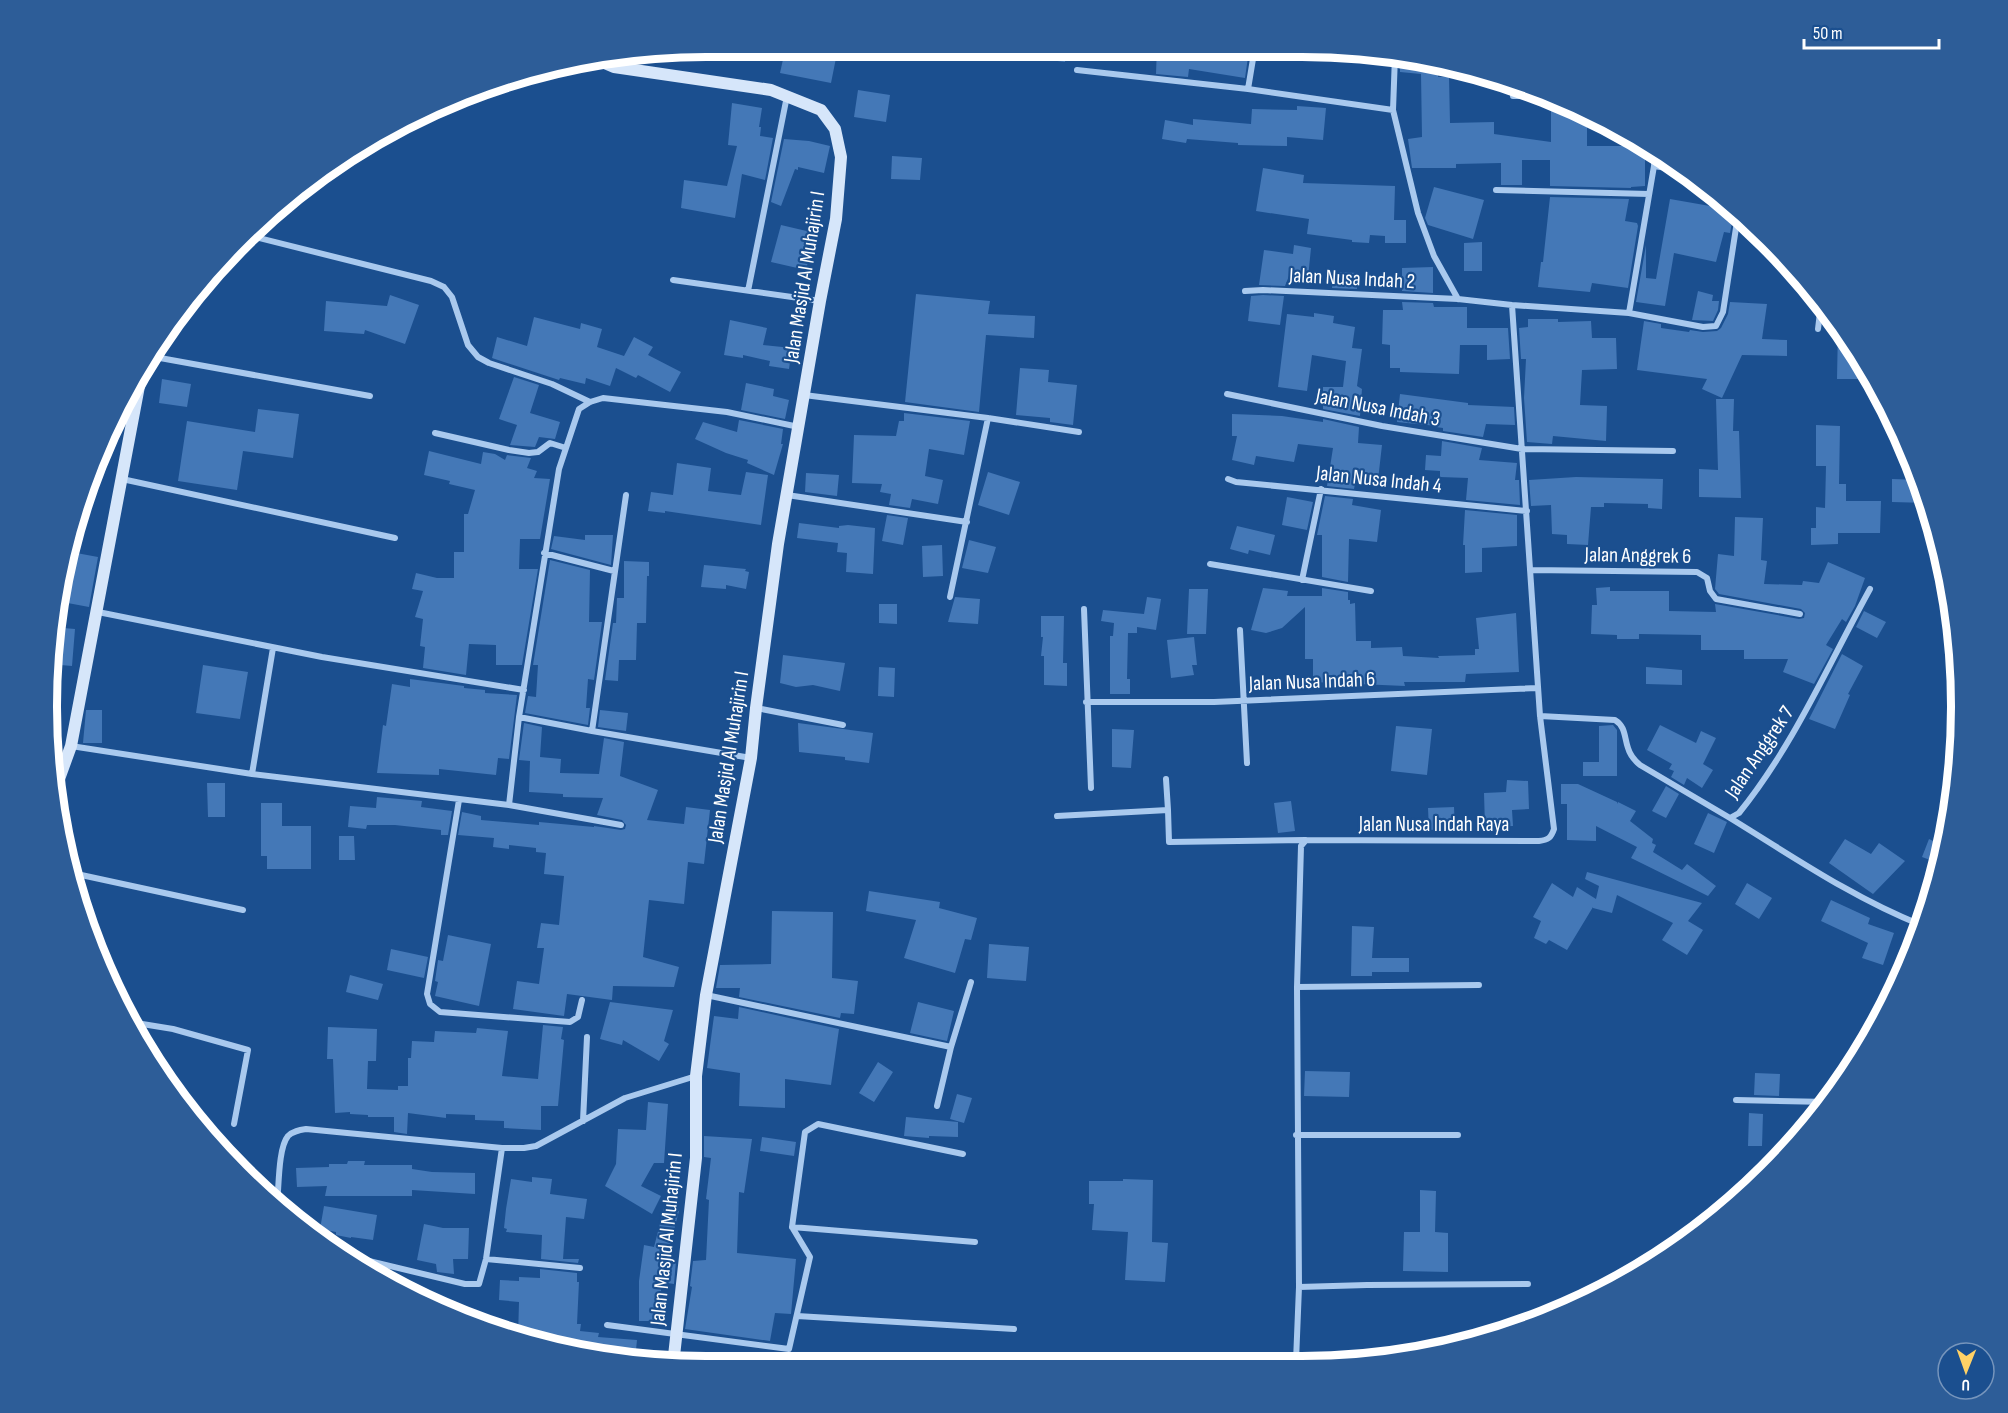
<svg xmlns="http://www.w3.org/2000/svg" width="2008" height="1413" font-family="'Sofia Sans Condensed',sans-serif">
  <rect width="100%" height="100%" fill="#1b4f8f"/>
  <path fill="#4478b7" d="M786,46h42l10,2 -7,35 -51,-10z
    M1044,46h23l-2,16 -23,-3z
    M1157,46h71l21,4 -4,28 -56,-9 -1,8 -32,-3z
    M1400,56l40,6 -2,15h11l1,46 44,-1v12l57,8v-43l36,16v31h40v-13l4,2 14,9v42l-14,1v1l-81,-2v-26h-28v25h-21v-22l-45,1v4h-44l-4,-29 14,-2 -1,-63 -21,-2z
    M858,90l32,5 -4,27 -32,-5z
    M732,103l30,5 -3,19h2l-1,9 13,2 -8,42 -23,-6 -7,44 -54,-10 3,-28 43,6 10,-40 -9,-1z
    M1297,106l29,2 -3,32 -36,-3v9l-49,-1v-2l-51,-4 -1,4 -24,-4 3,-19 28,5v-6l58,5 1,-15 45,1z
    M784,139l25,2 21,5 -6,27 -26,-6v3l-3,-1 -14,37 -10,-4z
    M892,156l30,2 -2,22 -29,-1z
    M1263,168l41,7 -1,8 92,3 -1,34h12v23h-21v-7l-15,-1 -1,8 -17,-1v-2l-45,-6 2,-15 -53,-8z
    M1434,187l50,13 -11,39 -45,-14 -3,-7z
    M1713,192l21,20 -4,21 -6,-1 -8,30 -42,-9 -9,53 -29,-4 10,-57v33l10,1 14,-80 40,7z
    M1550,197l79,2 -4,22 12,2 1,3 -10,62 -36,-5 -2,9 -52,-5 3,-25h2z
    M781,225l34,8 -9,37 -35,-8z
    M1482,242v29h-18v-28z
    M1294,245l17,3 -3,30 -19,-2 -4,10 -26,-1 5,-35 29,4z
    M1433,267v26l-31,-2v-23z
    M1333,272l25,1 -1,16 -25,-1z
    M1698,291l15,4 -1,6h7l-1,9 -5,11 -21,-1z
    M916,294l74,7 -2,13 47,2 -1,22 -48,-3 -7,77 -74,-10z
    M390,295l29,10 -14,39 -40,-14 -1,4 -40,-3 2,-30 61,5z
    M1263,295l21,1 -4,29 -32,-4 3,-25z
    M1402,302l31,1 1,4h33v21h41l2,31 -23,1v-15h-27l-1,29 -59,-2v-4h-10v-23l-8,-1 1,-34h20z
    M1730,302l37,2 -5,35 25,1v16l-45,-1 -20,43 -20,-9 5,-10 -70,-9 7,-49 17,3v4l28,4 1,-2 13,2 14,-1 4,-3 7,-14z
    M1314,313l20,3 -1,7 22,4 -3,21 10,1 -5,37 5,3 -2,27 -37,-7v-22h20l3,-26 -34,-6 -5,36 -29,-4 9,-73 27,3z
    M534,317l46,12 1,-6 21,6 -5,18 27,9 10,-19 19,10 -5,8 33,17 -11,20 -32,-17 -2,3 -20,-10 -6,18 -24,-8 -1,6 -25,-6 -1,2 -67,-22 5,-21 30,9z
    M1528,319h30v3l33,-1 1,17h24l1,31 -35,1 -2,35 27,1 -1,35 -53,-5 -1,8 -25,-2 -3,-44 2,-39h-5l-2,-31 9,-1z
    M730,320l37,8 -4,17 29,3 -3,21 -20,-3 1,-5 -27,-6v3l-19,-3z
    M1838,327l29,41v11h-30z
    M1020,368l29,2 -1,12 29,3 -4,40 -23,-3v-4l-34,-3z
    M514,377l25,8 -9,28 30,9 -5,17 -16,-2 -4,10 -25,-2 7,-20 -18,-6z
    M162,379l29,5 -4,23 -28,-4z
    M746,383l28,6 -1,7 16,4 -4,19 -44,-9z
    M1400,394l68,9v2l46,2 1,18 -29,-1 -3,13 -40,-6v-3l-7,-1 1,-1 -40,-4z
    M1716,399h18l-1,32h6l2,67 -42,-1v-28l19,1z
    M258,409l41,5 -6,44 -50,-7 -6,39 -59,-9 9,-60 68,11z
    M904,413l66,8 -6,34 -35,-6 -4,27 18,4 -5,24 -26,-5 -2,9 -21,-3 2,-11 -11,-2 2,-8 -30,-1 2,-48 42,1 3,-15h5z
    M1232,414l50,2 41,6v-3l36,8 -1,16 24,2 -4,35 -22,-2 -2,11 -27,-3 6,-38 -35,-4 -4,18 -38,-6 -2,9 -22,-5 5,-24h-5z
    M739,420l44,9 -2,15h2l-9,31 -27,-12 1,-3 -22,-7 -31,-14 8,-17 34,10z
    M1816,425l24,1 -1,58h7v17h35l-1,32h-42v11l-27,1v-17h5v-21l9,1 1,-42h-10z
    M1442,441l40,7 -3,12 38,3 -2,17h4l1,25 -54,-5 2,-22 -28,-1v-6l-15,-1 1,-15 15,1z
    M429,451l52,13 2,-12 12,2 10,6 2,-5 24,3 -4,10 10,3 -3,7 16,1 -10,60h-20l-1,30h19l-16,96h-26v-20l-27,-1 -3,31 -43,-7 2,-21 -5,-1 3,-27 -8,-2 8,-26 -11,-2 4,-16 21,5h17v-26h10v-38h4l7,-24 -26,-6 1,-3 -26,-6z
    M677,463l34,5 -3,23 33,4 5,-23 22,3 -7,50 -96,-14v2l-17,-2 3,-19 22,3z
    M988,472l32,10 -11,33 -31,-10z
    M806,473l33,2 -2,21 -32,-4z
    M1576,477l87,2 -1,30 -14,-1v-4l-44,-1v4h-13l-3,38 -21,-1v-9l-15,-1 -1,-29 -20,1 -2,-26z
    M1892,479l28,1 8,23 -36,-1z
    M1325,496l28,3 -1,6 29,5 -4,32 -28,-3 -1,43 -26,-5v-42h-5z
    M1287,497l26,5 -6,28 -25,-5z
    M1465,510l52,5v31l-35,2v24l-17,1v-28h-2z
    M887,515l21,3 -5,27 -21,-4z
    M1735,517l28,1 -2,42 6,1 -3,23 38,1 1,-4 16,2 9,-21 37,16 -10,28 -9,16 -4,-3 -16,26 7,4 -19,35 -31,-12 5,-13h-44v-9h-43v-15l-62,-1v5h-22v-4l-26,-1 1,-29h5l-1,-17 14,-1v4h59v20l47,1 -1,-8 84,15 5,-1 1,-5 -4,-4 -82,-15 -4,-5 3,-35 16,2z
    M799,523l40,5v-2l9,-1 27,3 -2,46 -27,-2 1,-19 -10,-1 1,-9 -41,-5z
    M1237,526l38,9 -5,20 -21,-5 -1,4 -18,-5z
    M585,535h28l-2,30 -60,-16 3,-13 31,4z
    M969,540l27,7 -8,26 -26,-5z
    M942,545l1,31 -20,1 -1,-31z
    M71,552l27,5 -9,50 -32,-6z
    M550,560l40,10 -1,52h13l-8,58 -6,-1 -2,29h4l-2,17 -63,-12 3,-17 8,1 2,-32h-5z
    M624,561l25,1v14h-2l-1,47h-9l-1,37h-17l-1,21 -13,-1 8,-57h3l1,-25h7z
    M704,565l42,4 -1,2 4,1 -3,17 -20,-4v4l-25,-2z
    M1263,588l25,3 -1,5h35v-8l26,4v8h2v4l5,-1 1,38h15v7l31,-1 1,9 36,2 -1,-2 37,-1v-6h4l-3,-31 40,-5 3,59 -53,2 -1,8h-61l1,4 -92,-4v-23h-8v-52l-23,21 -16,5 -15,-3z
    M1189,589h19l-2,45h-19z
    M955,597l25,2 -2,25 -30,-2z
    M1147,597l14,2 -5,31 -19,-3v6h-9l-1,46h3v15h-20v-58h3l1,-13 -13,-2 2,-11 41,4z
    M879,604h18v20l-18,-1z
    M1864,611l22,11 -9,16 -21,-11z
    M1041,616h23l-1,47h4v23l-23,-1v-29h-3l2,-19h-2z
    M52,627l23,2 -3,37 -23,-2z
    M1194,637l3,28h-5l2,10 -23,3 -4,-38z
    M1842,654l21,12 -15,28 2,1 -15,34 -26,-10z
    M783,655l62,8 -5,28 -27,-6 -17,2 -16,-4z
    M203,665l45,7 -8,47 -44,-6z
    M879,667l16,1 -1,29 -16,-1z
    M1646,667l36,3v15l-36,-1z
    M410,679l54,7v2l21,2v3l32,2 -8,64 -11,-1 -2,17 -57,-6v6l-62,-2 6,-48 3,1 6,-42 18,3z
    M86,710h16v33h-19z
    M600,710l28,3 -2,18 -28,-4z
    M524,723l18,4 -2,30 21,2 -1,14 39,1 5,-36 20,4 -4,34 38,14 -11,30 37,4 2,-17 24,3 -6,54 -16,-2 -4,42 -35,-4 -6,57 36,10 -5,20 -61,-1 -1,14 -45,-6 -3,22 -51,-7 4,-28 22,3 5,-36h-7l4,-25 18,2 5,-49 -20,-2 2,-21 -10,-1v-4l-27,-3v4l-16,-2 1,-9 -36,-3 4,-23 19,4v4l35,3 23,2v-3l55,5v-1l27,4 4,-1 1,-4 -4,-5 -25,-5 6,-17 -40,-1v-3l-34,-2 1,-31 -11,-1z
    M798,723l75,10 -4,30 -24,-3v-3l-46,-5z
    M1613,725l4,5v46h-34v-14h16v-36z
    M1660,725l36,18 5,-12 15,7 -13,26 10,6 -11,18 -15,-10 -3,7 -13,-8 3,-6 -5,-2 3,-5 -25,-14z
    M1396,726l36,3 -5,46 -36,-4z
    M1112,729l22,1 -3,38 -19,-1z
    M1507,780l21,1 1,28 -17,1 1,16 -28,1 -1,-34 22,-1z
    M207,783h18v34h-17z
    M1561,784h17l39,18v2l1,-2 18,9 -6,10 23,18 -1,4 4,2 -3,7 29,18 5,-6 29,22 -8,10 -77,-38 6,-11 -41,-21v15l-29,-1v-36h-6z
    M1666,786l13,8 -13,24 -14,-7z
    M377,797l45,4 -1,6 31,4 -4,24h-7v-5l-46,-5h-28l-1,4 -18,-2 2,-21 26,2z
    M1291,801l4,30 -17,2 -4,-30z
    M261,803h21v23h29v43h-44v-13h-6z
    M1454,807l1,22 -26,1 -1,-22z
    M1708,813l19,9 -13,31 -20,-9z
    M339,836h15l1,24h-16z
    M1845,839l26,15 8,-11 26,18 -32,33 -44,-31z
    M1929,839l15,7 -3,18 -19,-7z
    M1587,872l115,31 -14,18 15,9 -16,25 -25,-15 11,-17 -56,-28 -5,18 -19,-5v-1l-26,43 -18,-10 -3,4 -12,-6 7,-17 -8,-4 19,-34 21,14 4,-10 19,12 3,-13 -14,-7z
    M1747,883l25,15 -13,21 -24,-15z
    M869,891l71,11 -1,6 38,10 -6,22 -6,-1 -10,34 -51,-15 12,-38 -50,-9z
    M1831,900l39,18 -2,6 26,9 -11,32 -21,-7 6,-15 -47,-22z
    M772,911l61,1 -1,66 26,3 -4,33 -13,-1 -1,5 -101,-21 1,-9h-24l4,-23 51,-1z
    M1352,926l22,1 -2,31h37v14h-37v4h-21z
    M448,935l43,9 -12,62 -44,-10 3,-14 -3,-1 3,-21 5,1z
    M989,944l40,3 -3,34 -39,-3z
    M391,949l37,8 -4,21 -37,-8z
    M350,975l33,9 -5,16 -32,-8z
    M610,1002l63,8 -9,31 5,3 -10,17 -36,-21 -1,5 -22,-6z
    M918,1002l36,9 -7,30 -37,-8z
    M739,1007l100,22 -8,56 -46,-6v29l-46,-2 1,-33 -33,-5 7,-52 24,3z
    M543,1025l20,2 -2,12 3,1 -6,66h-17v24l-37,-2v-7l-29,-1v-5l-29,-1v4l-38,-5 -1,21 -13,-2v-15h-26v-2l-18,-1v-2l-15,1 -2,-54h-6l1,-32 49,2 -1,32h-8l-1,28 31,1v-4h10v-28h3l1,-17 22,1 1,-11 41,2 1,-5 31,3 -6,45 36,3z
    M878,1062l15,10 -19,30 -15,-9z
    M1305,1071l45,1 -1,25 -45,-1z
    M1755,1073l25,1 -1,22 -25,-1z
    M957,1094l15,4 -8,25 -14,-4z
    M648,1102l20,2 -4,59h-10l-13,23 20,10 -9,18 -47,-28 11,-22 2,-35 28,1z
    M1749,1113l14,1 -1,32h-14z
    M906,1117l52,5v15l-29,-1v2l-25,-2z
    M704,1136l48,3 -8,54 -5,-1 -2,61 59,6 -5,55 -16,-1 -5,28 -85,-12 7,-42 -2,-1 3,-25 13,-1 3,-60 -3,-1 5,-41 -7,-1z
    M762,1137l34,5 -2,14 -34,-5z
    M348,1161h17l-1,4h48v4l20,3 43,1v21l-63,-4v6h-87l2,-10 -30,1 -1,-19 33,-1v-3h18z
    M532,1177l20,2 -2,15 37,5 -3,20 -18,-2 -3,42h16l-1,4 -37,-4 1,-24 -36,-3 1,-3 -3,-1 2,-19 5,-30 21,3z
    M1123,1179l30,1 -1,62 16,1 -3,39 -40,-2 3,-48 -36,-2 2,-26h-5v-23h34z
    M1420,1190l16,1 -1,41 13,1v39l-45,-1 1,-39h16z
    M324,1206l53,9 -4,25 -22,-3v1l-15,-3v-3l-16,-3z
    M664,1208l15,3 -10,38h4l-2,12h5l-2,23 -13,-2v39h-22v-40l5,-36 10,2z
    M424,1224l19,4h26l-1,31h-15l1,15 -17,-2 -1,-8 -19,-4z
    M540,1269l37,4v9h2l-2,42h4l-1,7 19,2 -1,4 39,3 -2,20 -99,-16 -18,-7 1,-35 -20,-2 1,-20 19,1v-4l21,1z"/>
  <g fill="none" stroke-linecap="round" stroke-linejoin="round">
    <path stroke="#a9c9ee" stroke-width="6" d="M1395,56l-2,54 25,103 16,43 24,43
      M1077,70l171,19 145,21
      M1248,89l7,-42
      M1513,96h33
      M1654,166l32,5
      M1496,190l153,4
      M251,236l180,45 13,6 8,10 16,48 10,12 11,6 63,21 38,18
      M673,280l147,21
      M748,291l39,-195
      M1245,291l18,-1 195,9 54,6 117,8 74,14 13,-1 7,-14 15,-97
      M1629,313l25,-147 1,-16
      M1818,329l3,-25
      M149,356l221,40
      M1227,394l155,32 140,23 151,2
      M804,395l184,23 91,14
      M435,433l74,17 20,3 9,-1 12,-9 16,5
      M122,479l273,59
      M1228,479l8,3 291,29
      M787,495l180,27
      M544,553l70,18
      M1210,564l161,27
      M1530,570l167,2 10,6 3,13 6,8 84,15
      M1302,580l19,-91
      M950,597l38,-179
      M1084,609l7,179
      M98,612l224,45 202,33
      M1240,630l7,133
      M1086,702h128l324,-14
      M756,708l87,17
      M1540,716l75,4c11,7 9,17 13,28 2,7 6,12 12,17l90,53 9,-5c55,-68 89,-148 131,-224
      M519,717l73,14 159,27
      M592,731l34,-236
      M71,746l181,28 257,31 112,20
      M252,774l21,-126
      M1166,779l2,31
      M459,800l-32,194 3,10 10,8 130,10 8,-5 4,-17
      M509,805l10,-88 40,-248 20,-60 11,-7 13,-4 124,14 72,15
      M1057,816l111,-6 1,32 137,-2
      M1730,818c62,38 123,80 191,107
      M72,873l171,37
      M1297,987l182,-2
      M706,995l245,52
      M130,1022l43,7 75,21 -14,74
      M1736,1100l93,2
      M937,1106l14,-59 20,-65
      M583,1121l4,-84
      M1296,1135h162
      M277,1204c2,-16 1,-56 11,-68 5,-5 11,-6 18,-7l196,19h22l12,-2 89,-48 71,-22
      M792,1227l183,15
      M344,1255l121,29h14l7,-25 16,-111
      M486,1259l94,9
      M1299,1287l68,-2 161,-1
      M797,1316l217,13
      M607,1325l182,24 21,-92 -18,-30 13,-95 13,-8 145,30
      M1296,1361l3,-74 -2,-300 4,-141 5,-6 233,1c9,-1 12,-3 15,-12l-14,-113 -28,-411"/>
    <path stroke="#d6e6fa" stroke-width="12" d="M600,61l14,6 157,23 50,20 14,19 6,28 -5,62 -16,82 -42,243 -22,164 -5,50 -45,237 -10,81v82l-23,207
      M55,790l16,-44 72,-381"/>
  </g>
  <g text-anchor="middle" stroke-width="4.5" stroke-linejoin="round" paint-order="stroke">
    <g font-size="21" fill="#fff" stroke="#1b4f8f">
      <text transform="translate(804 277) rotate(-81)" y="7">Jalan Masjid Al Muhajirin I</text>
      <text transform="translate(1352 278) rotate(3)" y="7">Jalan Nusa Indah 2</text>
      <text transform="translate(1378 407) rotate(11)" y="7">Jalan Nusa Indah 3</text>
      <text transform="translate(1379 479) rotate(6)" y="7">Jalan Nusa Indah 4</text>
      <text transform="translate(1638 555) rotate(1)" y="7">Jalan Anggrek 6</text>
      <text transform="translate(1312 681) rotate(-2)" y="7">Jalan Nusa Indah 6</text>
      <text transform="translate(1759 752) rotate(-56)" y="7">Jalan Anggrek 7</text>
      <text transform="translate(728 757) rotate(-81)" y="7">Jalan Masjid Al Muhajirin I</text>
      <text x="1434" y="831">Jalan Nusa Indah Raya</text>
      <text transform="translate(666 1239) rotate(-84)" y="7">Jalan Masjid Al Muhajirin I</text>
    </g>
  </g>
  <path d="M0 0H2008V1413H0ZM706 57H1302A649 649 0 0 1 1951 706V707A649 649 0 0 1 1302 1356H706A649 649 0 0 1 57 707V706A649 649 0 0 1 706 57Z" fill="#2d5d98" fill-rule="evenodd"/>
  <path fill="none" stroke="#fff" stroke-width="8" d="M706 57H1302A649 649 0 0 1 1951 706V707A649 649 0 0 1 1302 1356H706A649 649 0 0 1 57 707V706A649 649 0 0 1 706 57Z"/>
  <g transform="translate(1966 1371) rotate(181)"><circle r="28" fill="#1b4f8f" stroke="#7695bc" stroke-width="1.5"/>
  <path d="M0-4.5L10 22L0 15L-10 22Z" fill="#ffd166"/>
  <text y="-9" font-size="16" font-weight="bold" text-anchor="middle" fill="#ffffff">U</text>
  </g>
  <path d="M1804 39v9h135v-9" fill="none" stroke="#ffffff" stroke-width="3"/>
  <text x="1813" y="39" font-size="18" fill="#ffffff" stroke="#1b4f8f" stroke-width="4.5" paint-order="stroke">50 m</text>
</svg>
